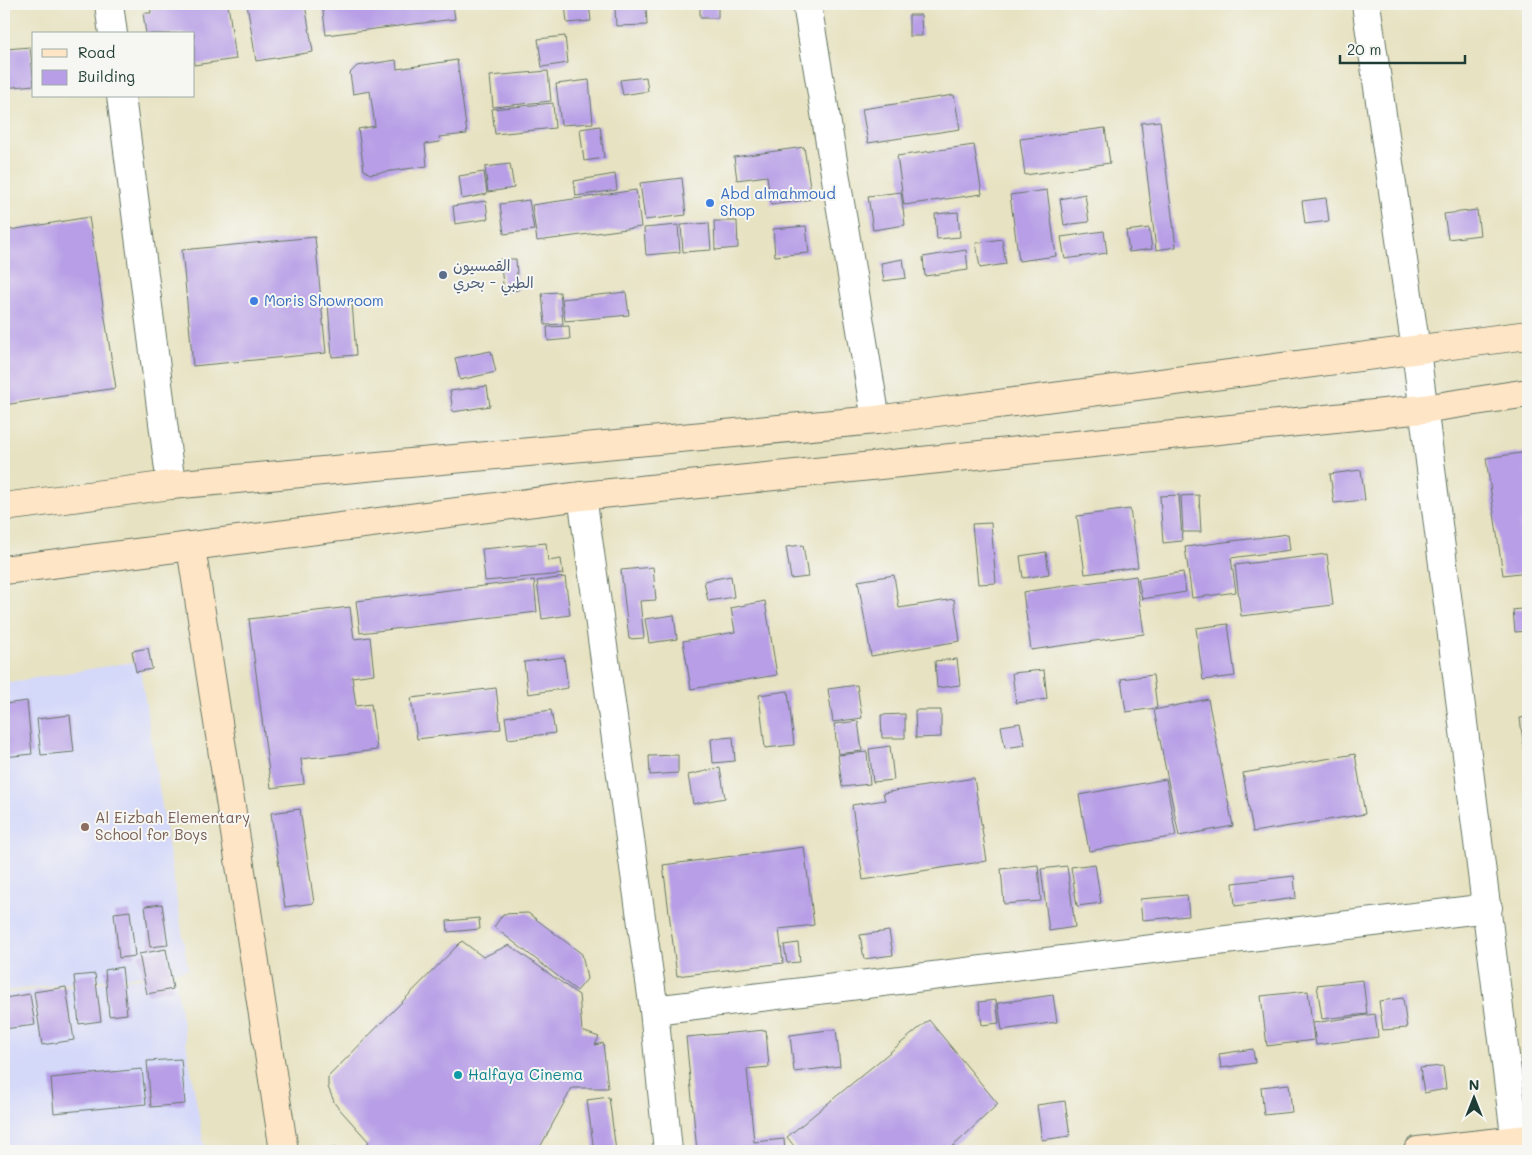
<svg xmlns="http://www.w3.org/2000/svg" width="1532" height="1155" font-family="Mali,'Playpen Sans Arabic',sans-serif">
  <rect width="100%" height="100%" fill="#f6f6f2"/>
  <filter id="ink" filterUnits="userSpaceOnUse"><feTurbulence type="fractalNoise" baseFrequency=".02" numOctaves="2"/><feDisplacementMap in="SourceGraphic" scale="10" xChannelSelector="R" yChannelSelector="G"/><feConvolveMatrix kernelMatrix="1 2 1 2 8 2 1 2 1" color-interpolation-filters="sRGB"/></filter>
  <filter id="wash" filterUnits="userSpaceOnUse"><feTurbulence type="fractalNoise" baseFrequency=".0096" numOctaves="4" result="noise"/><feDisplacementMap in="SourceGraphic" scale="20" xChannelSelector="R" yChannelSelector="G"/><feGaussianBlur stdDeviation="1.12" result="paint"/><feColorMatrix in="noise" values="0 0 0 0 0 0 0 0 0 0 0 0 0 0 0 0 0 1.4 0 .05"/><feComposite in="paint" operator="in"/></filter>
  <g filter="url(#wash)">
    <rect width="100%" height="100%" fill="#e7e2c1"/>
    <path fill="#d4d8f9" d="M139,661l49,309 -184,21v-308z
      M174,974l31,177h-201v-157z"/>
    <g id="blocks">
      <path fill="#b79ee6" d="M150,4h78l8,55 -42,6v-31h-48l-3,-21h8z
        M247,4h58l8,48 -57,9z
        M322,4h131l2,15 -129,16z
        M565,4h24l2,17 -24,2z
        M700,4h18v14h-18z
        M646,6l1,19 -31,1 -1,-17z
        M909,15h12l1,21h-13z
        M565,36l3,27 -26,4 -4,-28z
        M4,45l2,4 24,-2 4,38 -30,3z
        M396,60l1,9 60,-9 10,74 -28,3 1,5 -15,2 2,22 -57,8 -6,-4 -6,-41 17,-3 -5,-35 -17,3 -3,-21 7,-7z
        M548,71l3,30 -58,6 -3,-31z
        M646,77l2,14 -25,4 -3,-15z
        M589,80l4,43 -32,2 -5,-41z
        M954,95l6,34 -92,14 -6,-34z
        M553,103l2,25 -60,6 -3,-25z
        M1160,121l16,126 -20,3 -15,-127z
        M600,126l4,32 -20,3 -4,-32z
        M1105,128l5,35 -85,12 -5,-36z
        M974,145l8,49 -78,11 -7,-49z
        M804,147l8,52 -41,6 -4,-29 -30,4 -3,-23z
        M510,164l4,24 -26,4 -3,-25z
        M484,172l3,22 -25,5 -3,-23z
        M615,174l2,16 -41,6 -2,-15z
        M682,178l4,37 -41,5 -5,-37z
        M636,190l5,37 -104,14 -5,-36z
        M1047,190l9,66 -37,5 -9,-66z
        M901,192l4,33 -32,5 -5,-34z
        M1085,194l4,28 -25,3 -4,-26z
        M1326,198l3,23 -24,3 -3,-23z
        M529,200l5,30 -30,4 -4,-30z
        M486,201l2,18 -33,5 -2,-18z
        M1477,210l3,25 -32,4 -4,-25z
        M958,212l2,25 -23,2 -2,-25z
        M89,217l27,171 -112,17v-174z
        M714,221h23l1,27 -23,2z
        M709,223l2,27 -28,2 -2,-27z
        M678,225l2,27 -34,3 -2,-27z
        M806,226l3,27 -34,3 -2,-27z
        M1149,228l3,21 -23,3 -3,-21z
        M1104,231l3,22 -42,6 -4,-22z
        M315,237l11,116 -133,13 -11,-116z
        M1002,239l4,25 -26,4 -4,-25z
        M966,250l2,20 -43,6 -2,-19z
        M500,259h16l2,31 -14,2z
        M903,259l3,19 -22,3 -3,-18z
        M560,292l3,32 -18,1 -3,-32z
        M626,292l3,23 -64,6 -3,-22z
        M352,302l4,53 -24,2 -4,-53z
        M569,326l1,13 -22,2 -1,-14z
        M491,351l5,21 -36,8 -5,-22z
        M487,386l3,20 -37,6 -3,-21z
        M1528,452v120l-25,3 -17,-117z
        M1361,470l4,30 -31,3 -4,-29z
        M1179,495l3,46 -19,2 -3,-47z
        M1199,495l2,37h-18l-2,-36z
        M1130,509l8,58 -53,7 -8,-58z
        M991,523l5,60 -18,1 -6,-60z
        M1288,534l2,16 -59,8 5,34 -44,6 -7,-51z
        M546,543l2,18 13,-2 2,15 -78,7 -3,-32z
        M803,545l5,32 -17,2 -5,-32z
        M1046,552l3,22 -26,4 -3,-22z
        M1327,554l6,51 -92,11 -6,-51z
        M653,567l3,33 -16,1 4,37 -15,1 -8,-69z
        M1183,572l3,20 -44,7 -4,-20z
        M894,575l5,33 55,-9 6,42 -89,15 -13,-75z
        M731,576l3,21 -26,4 -4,-20z
        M1136,576l8,58 -113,16 -8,-58z
        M565,577l5,38 -28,4 -5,-38z
        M534,580l3,32 -177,21 -4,-32z
        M765,601l12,74 -86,14 -8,-48 52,-9 -4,-24z
        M350,607l4,32 16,-2 4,37 -22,3 4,29 15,-2 6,46 -76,9 3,25 -33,4 -22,-169z
        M1528,608v23l-13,1 -2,-22z
        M674,615l3,24 -28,4 -4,-24z
        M1228,624l7,52 -32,4 -7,-52z
        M148,648l4,21 -16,3 -4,-21z
        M564,657l4,31 -40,6 -4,-32z
        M957,659l3,26 -23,3 -2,-27z
        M1044,670l3,29 -31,4 -4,-30z
        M1153,675l4,33 -31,4 -5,-33z
        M857,685l5,33 -29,4 -5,-33z
        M496,688l5,41 -84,10 -6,-41z
        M788,691l6,54 -29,3 -6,-53z
        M1208,699l25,127 -54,10 -25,-126z
        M27,701l5,53 -28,3v-53z
        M551,710l4,23 -47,6 -3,-22z
        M915,710h26v27l-25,1z
        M905,714v24h-23l-1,-23z
        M70,715l4,37 -33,3 -4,-36z
        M1528,717v46l-2,1 -6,-46z
        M858,721l4,30 -24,3 -4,-30z
        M1020,723l5,22 -20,3 -4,-22z
        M733,737l2,24 -22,2 -2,-24z
        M890,746l4,34 -21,2 -4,-33z
        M867,752l3,32 -28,3 -4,-32z
        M1355,754l10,60 -112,18 -10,-59z
        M678,755v18l-28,2 -1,-19z
        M720,768l5,30 -32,6 -5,-29z
        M974,778l13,83 -124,19 -11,-75 33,-5 -2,-7z
        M1166,779l10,57 -87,15 -10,-56z
        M300,809l14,94 -29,4 -14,-94z
        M804,847l10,78 -35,4 4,34 -106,13 -14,-111z
        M1095,864l6,39 -24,3 -6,-39z
        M1038,865l3,36 -37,3 -3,-35z
        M1067,866l8,61 -26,4 -8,-62z
        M1294,876l2,22 -61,8 -2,-23z
        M1187,895l2,21 -47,4 -2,-21z
        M162,904l6,41 -18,2 -5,-41z
        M130,911l5,45 -16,2 -5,-45z
        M528,913l54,41 5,25 -10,12 -83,-64 9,-13z
        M479,918l1,11 -32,3 -1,-11z
        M889,931l4,24 -29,4 -4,-24z
        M462,941l21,16 26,-12 70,50 3,36 17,6 -4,8 8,-2 5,45h-36l-34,63h-177l8,-9 -34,-38 -7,-17v-10z
        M798,943l2,19 -13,1 -3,-18z
        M166,949l7,40 -26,5 -8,-40z
        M122,967l5,47 -18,2 -4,-46z
        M95,974l6,47 -22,3 -5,-48z
        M1363,980l4,34 -45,5 -5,-34z
        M66,987l8,53 -32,5 -8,-53z
        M1308,991l6,49 -47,6 -6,-50z
        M30,994l5,31 -31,4v-31z
        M1053,995l4,27 -55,8 -4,-27z
        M1403,998l4,30 -24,2 -4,-29z
        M996,1000l3,23 -17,2 -3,-23z
        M1375,1014l3,23 -62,8 -3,-22z
        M929,1020l69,84 -50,47h-150l-11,-14z
        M836,1029l4,37 -46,6 -4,-37z
        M766,1030l3,37 -22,2 7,73 30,-3 1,12h-88l-11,-114z
        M1253,1049l2,14 -34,5 -2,-14z
        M181,1059l4,45 -34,3 -4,-46z
        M1443,1066l3,23 -22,4 -4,-25z
        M142,1069l4,35 -92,9 -3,-35z
        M1289,1084l3,28 -28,3 -3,-28z
        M609,1097l7,54h-22l-7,-51z
        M1065,1101l5,35 -28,4 -5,-35z
        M190,1148v3h-13v-1z
        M335,1148l4,3h-19v-1z"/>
    </g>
  </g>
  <g filter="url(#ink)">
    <use href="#blocks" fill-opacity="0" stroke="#657765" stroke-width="1"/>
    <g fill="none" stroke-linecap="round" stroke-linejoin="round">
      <g stroke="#657765" stroke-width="30">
        <path id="street" d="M109,4l4,30
          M807,4l69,416
          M1366,4l50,346 101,801
          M121,96l50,389
          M582,496l72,514 14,141
          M654,1010l834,-102"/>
      </g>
      <g stroke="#657765" stroke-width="30">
        <path id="secondary" d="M4,507l167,-22 705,-65 652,-85
          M191,547l93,604
          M4,570l578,-74 841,-87 105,-16
          M1418,1151l110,-12"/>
      </g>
      <use href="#street" stroke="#fff" stroke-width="28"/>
      <use href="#secondary" stroke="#fee5c5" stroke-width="28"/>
    </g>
  </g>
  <g fill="#3f7fe0" stroke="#f6f6f2" stroke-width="2">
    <circle cx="710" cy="203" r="5"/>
    <circle cx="254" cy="301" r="5"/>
  </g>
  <circle fill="#5c6f8a" stroke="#f6f6f2" stroke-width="2" cx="443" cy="275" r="5"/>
  <circle fill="#8d6e63" stroke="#f6f6f2" stroke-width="2" cx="85" cy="827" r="5"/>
  <circle fill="#0f9aa8" stroke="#f6f6f2" stroke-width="2" cx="458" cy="1075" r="5"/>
  <g text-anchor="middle" stroke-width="4" stroke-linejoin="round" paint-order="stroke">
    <g font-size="15" fill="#366cbe" stroke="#f6f6f2" text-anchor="start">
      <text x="720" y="199">Abd almahmoud<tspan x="720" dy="17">Shop</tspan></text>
      <text x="264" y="306">Moris Showroom</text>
    </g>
    <g font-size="15" fill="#4e5e75" stroke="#f6f6f2" text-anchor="start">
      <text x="453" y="271">القمسيون<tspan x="453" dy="17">الطبي - بحري</tspan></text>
    </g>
    <g font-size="15" fill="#785e54" stroke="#f6f6f2" text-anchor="start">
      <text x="95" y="823">Al Eizbah Elementary<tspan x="95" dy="17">School for Boys</tspan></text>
    </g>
    <g font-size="15" fill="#0d838f" stroke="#f6f6f2" text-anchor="start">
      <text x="468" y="1080">Halfaya Cinema</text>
    </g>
  </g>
  <rect width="1532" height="1155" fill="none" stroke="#f6f6f2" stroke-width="20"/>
  <rect x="32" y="32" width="162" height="65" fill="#f6f6f2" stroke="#a0aca6"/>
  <rect x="42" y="49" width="25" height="8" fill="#fee5c5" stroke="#a0aca6"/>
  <text x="78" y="58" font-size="15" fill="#1f3d34">Road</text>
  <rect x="42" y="70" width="25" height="15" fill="#b79ee6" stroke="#a0aca6"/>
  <text x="78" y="82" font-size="15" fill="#1f3d34">Building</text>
  <g transform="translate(1474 1098)" stroke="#f6f6f2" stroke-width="4" paint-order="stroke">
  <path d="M0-4L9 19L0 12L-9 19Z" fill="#1f3d34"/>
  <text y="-8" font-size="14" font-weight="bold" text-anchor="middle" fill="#1f3d34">N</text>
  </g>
  <path d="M1340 55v8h125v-8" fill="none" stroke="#1f3d34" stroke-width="2.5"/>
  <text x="1347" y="55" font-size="15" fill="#1f3d34" stroke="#f6f6f2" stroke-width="4" paint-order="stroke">20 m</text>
</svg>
